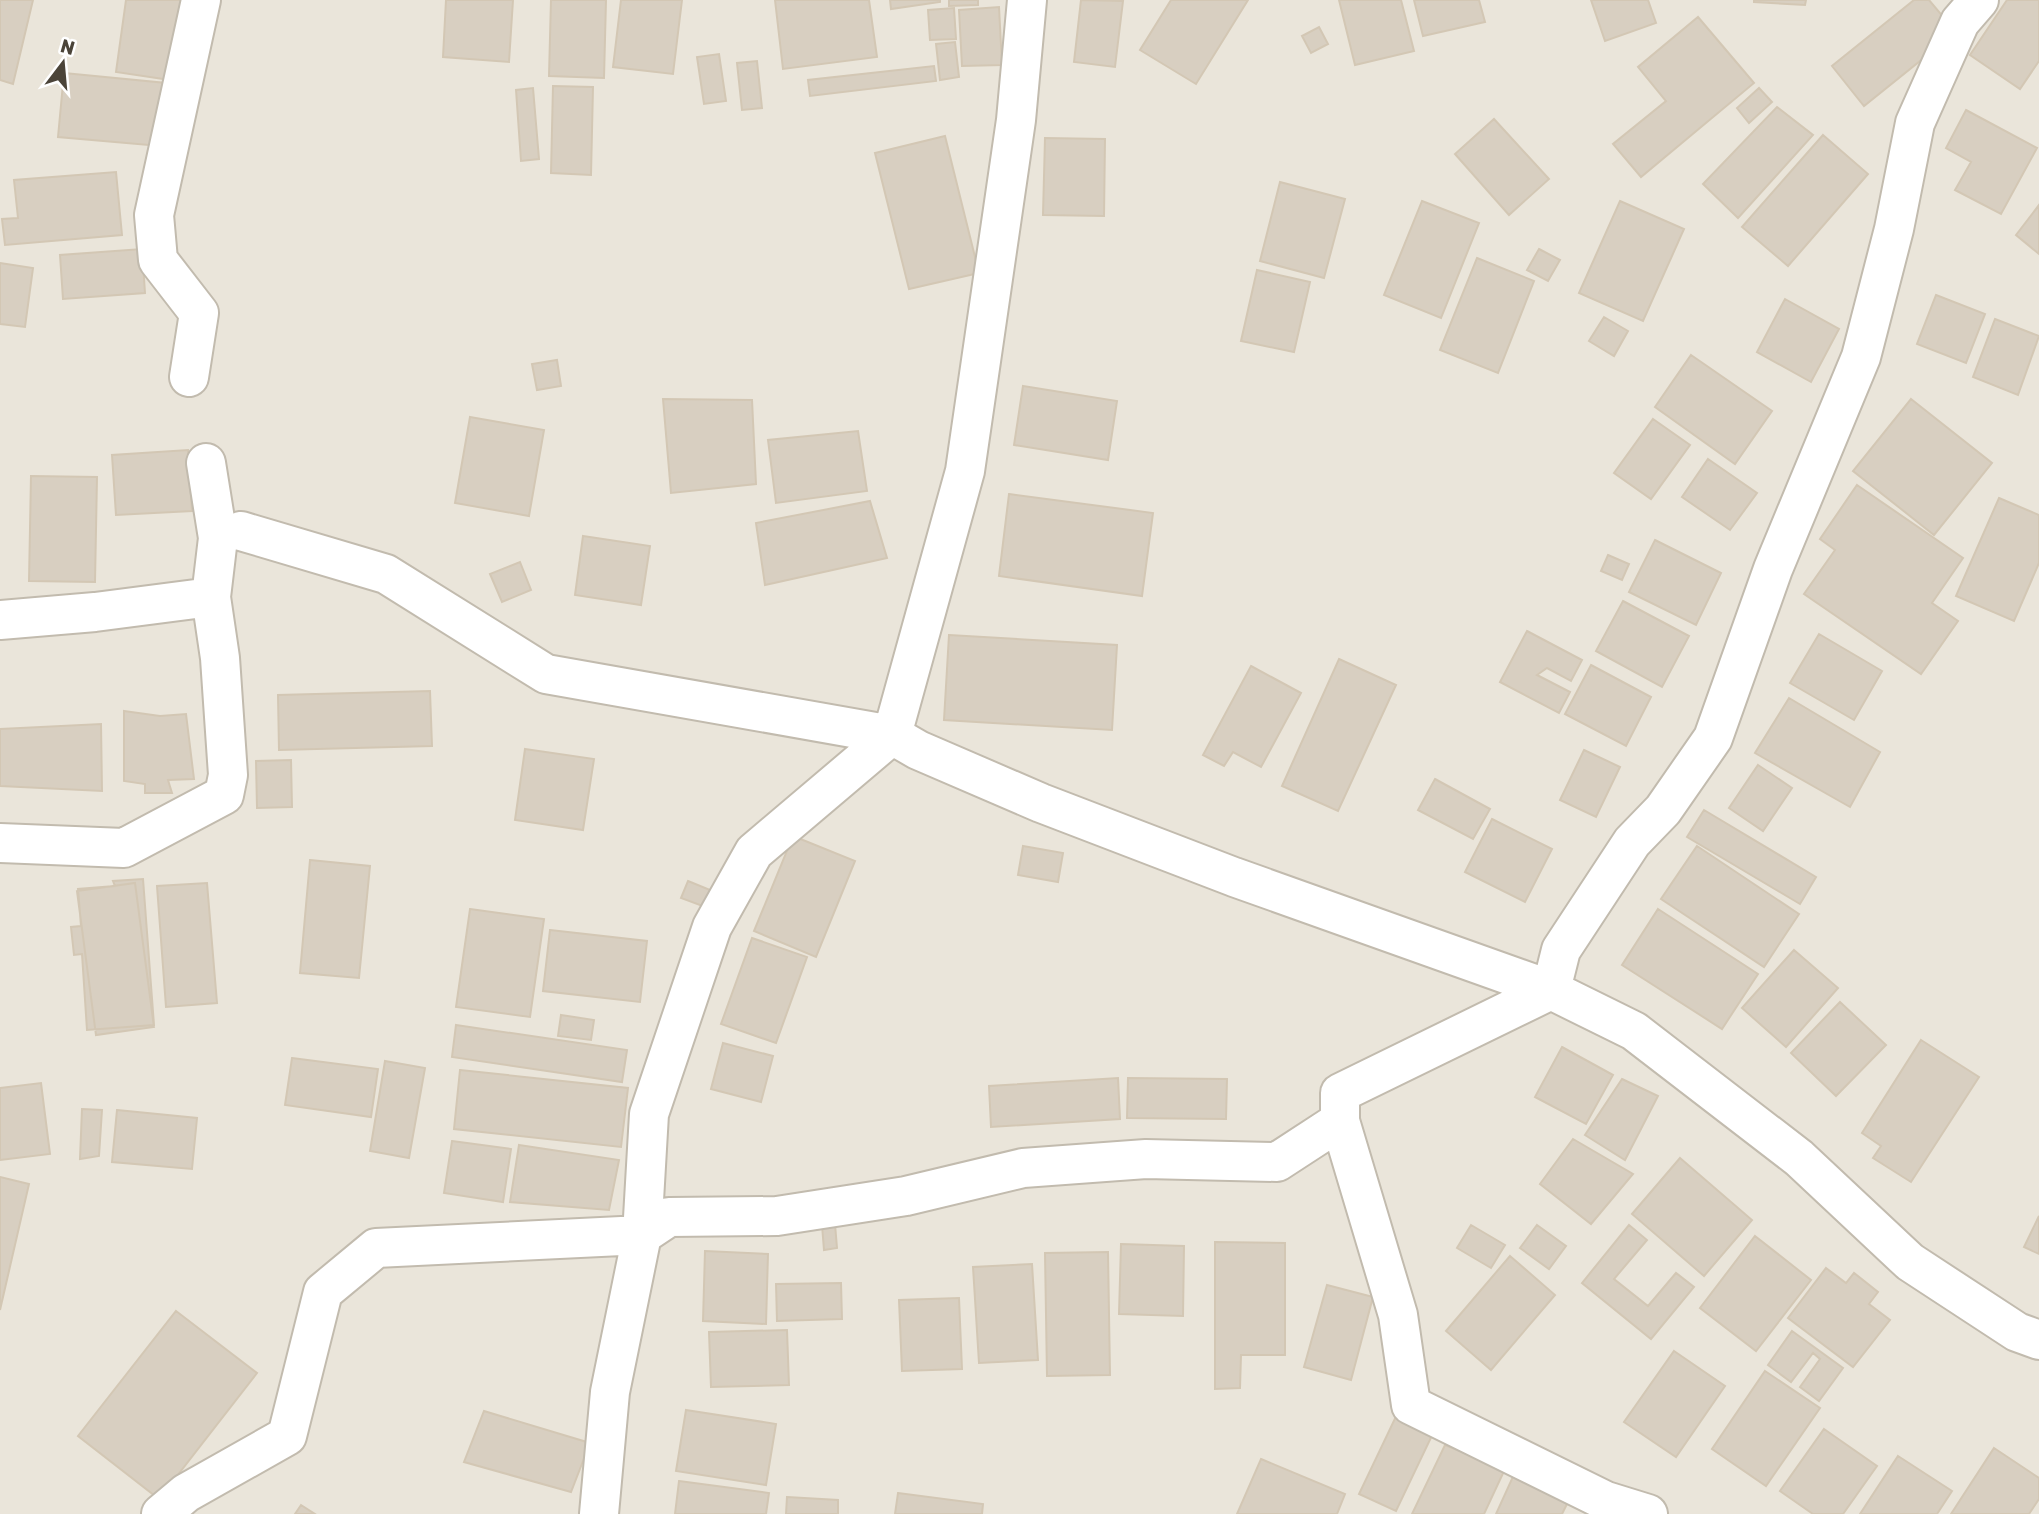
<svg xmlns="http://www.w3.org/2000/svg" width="2039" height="1514" font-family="Rubik,sans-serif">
  <rect width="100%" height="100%" fill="#f6f3ec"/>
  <path fill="#eae5da" d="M0,0h2039v1514h-2039z"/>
  <path fill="#d8cfc1" stroke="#d3c7b4" stroke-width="2" d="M0,0h33l-20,84 -13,-4z
    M126,0h62l-11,81 -61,-9z
    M446,0h67l-4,62 -66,-5z
    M551,0h55l-2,78 -55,-2z
    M621,0h61l-9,74 -60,-7z
    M775,0h94l8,57 -94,12z
    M890,0h50v2l-49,7z
    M949,0h29v5l-29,1z
    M1081,0l42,1 -8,66 -41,-5z
    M1171,0h77l-52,84 -56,-34z
    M1339,0h62l13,51 -59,14z
    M1414,0h65l6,22 -62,14z
    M1591,0h57l8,23 -51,18z
    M1754,0h52l-1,5 -51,-3z
    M1914,0h15l27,32 -92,74 -32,-40z
    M2007,0h32v61l-19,28 -50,-34z
    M999,7l3,58 -40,1 -3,-56z
    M954,8l2,31 -26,1 -2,-30z
    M1698,17l56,66 -113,94 -28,-33 53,-43 -28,-34z
    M1319,27l9,17 -17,9 -9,-17z
    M955,42l4,35 -19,3 -4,-36z
    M719,54l7,47 -22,3 -7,-47z
    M757,61l5,47 -20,2 -5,-47z
    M934,66l2,15 -126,15 -2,-16z
    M64,73l102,10 -6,63 -102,-9z
    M553,86l40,1 -2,88 -40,-2z
    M533,88l6,71 -18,2 -5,-71z
    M1759,88l13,14 -23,21 -12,-15z
    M1777,107l36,28 -75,83 -35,-34z
    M1966,110l71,38 -36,66 -46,-24 16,-28 -25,-14z
    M1494,119l55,60 -40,36 -54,-61z
    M1823,135l45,39 -80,92 -46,-39z
    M945,136l34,137 -70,16 -34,-136z
    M1045,138l60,1 -1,77 -61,-1z
    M116,172l6,63 -117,10 -3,-26 16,-1 -4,-38z
    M1280,182l65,17 -21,79 -64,-17z
    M1422,201l57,22 -38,95 -57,-23z
    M1620,201l64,28 -41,92 -64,-28z
    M2039,205v49l-23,-19z
    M142,249l3,44 -82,6 -3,-44z
    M1539,249l21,11 -12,21 -21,-11z
    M1477,258l57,23 -36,92 -58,-23z
    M0,263l33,5 -8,59 -25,-3z
    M1257,270l53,12 -16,70 -53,-11z
    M1936,295l49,19 -19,49 -49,-19z
    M1785,299l54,30 -28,53 -54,-30z
    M1604,317l24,14 -14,25 -25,-15z
    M1995,319l44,17 -21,59 -45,-18z
    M1691,355l81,56 -37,53 -80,-57z
    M557,360l4,26 -24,4 -5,-26z
    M1023,386l94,15 -9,59 -94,-15z
    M663,399l89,1 4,84 -85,9z
    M1911,399l81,64 -58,72 -81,-64z
    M470,417l74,13 -15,86 -74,-13z
    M1653,419l37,26 -39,54 -37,-26z
    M858,431l9,60 -91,12 -8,-63z
    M188,450l4,61 -76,4 -4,-60z
    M1708,459l49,34 -27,37 -48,-33z
    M31,476l66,1 -2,105 -66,-1z
    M1857,485l106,73 -31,45 26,18 -37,53 -117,-80 31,-44 -15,-11z
    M1009,494l144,19 -11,83 -143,-20z
    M1999,498l40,17v48l-25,58 -58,-25z
    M870,501l17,57 -122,27 -9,-62z
    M583,536l67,10 -9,59 -66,-10z
    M1655,540l66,33 -25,52 -67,-33z
    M1608,555l21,9 -7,16 -21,-9z
    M520,562l11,28 -29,12 -12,-28z
    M1623,601l66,35 -27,51 -66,-36z
    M1527,631l55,29 -11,21 -24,-13 -10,7 33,17 -11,21 -59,-31z
    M1819,634l63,37 -28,49 -64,-37z
    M949,635l168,10 -5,85 -168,-10z
    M1339,659l57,26 -58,126 -56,-25z
    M1591,665l60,32 -25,49 -61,-32z
    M1251,666l50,27 -40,74 -28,-15 -9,14 -21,-11z
    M430,691l2,55 -153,4 -1,-55z
    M1789,698l91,54 -30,55 -95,-54z
    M124,711l36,5 26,-2 8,65 -26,1 4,13h-27v-9l-21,-3z
    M101,724l1,67 -102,-5v-57z
    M525,749l69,10 -11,71 -68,-10z
    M1584,750l36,17 -24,50 -36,-17z
    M291,760l1,47 -35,1 -1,-47z
    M1758,765l34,23 -29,43 -34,-23z
    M1435,779l55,30 -17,30 -55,-29z
    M1704,810l112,67 -16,27 -113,-67z
    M1492,819l60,30 -27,53 -60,-30z
    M793,836l62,25 -39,96 -62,-26z
    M1023,846l40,7 -5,29 -40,-7z
    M1697,846l102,68 -35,53 -103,-68z
    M310,860l60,6 -11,112 -59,-5z
    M143,879l11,146 -67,5 -5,-76 -8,1 -3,-28 10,-1 -3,-37 37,-3 -2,-5z
    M688,881l27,11 -7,16 -27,-10z
    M135,883l19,144 -58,8 -19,-144z
    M207,883l10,120 -51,4 -9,-121z
    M470,909l74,10 -14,98 -74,-10z
    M1658,909l100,65 -36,55 -100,-64z
    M550,930l97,11 -7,61 -97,-11z
    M752,938l55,19 -31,86 -55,-19z
    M1794,950l44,38 -52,59 -44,-39z
    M1840,1002l46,43 -50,51 -45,-43z
    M561,1015l33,5 -3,20 -33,-4z
    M456,1025l171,25 -5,32 -170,-25z
    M1921,1040l58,37 -68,105 -38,-24 8,-12 -19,-13z
    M723,1043l50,13 -12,46 -50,-13z
    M1562,1047l51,28 -27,49 -51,-27z
    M292,1058l86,11 -7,48 -86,-12z
    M385,1061l40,7 -16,90 -39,-7z
    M460,1070l168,18 -7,59 -167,-18z
    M1118,1078l2,41 -129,8 -2,-41z
    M1128,1078l99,1 -1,40 -99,-1z
    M1622,1079l36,17 -33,64 -40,-25z
    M41,1083l9,71 -50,6v-72z
    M82,1109l20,1 -3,46 -19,3z
    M117,1110l80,8 -5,51 -80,-7z
    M1573,1139l60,35 -42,50 -51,-40z
    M452,1141l59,8 -8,53 -59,-9z
    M519,1145l100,15 -10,50 -99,-8z
    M1680,1158l72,62 -48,56 -72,-62z
    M0,1177l29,7 -29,126z
    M2039,1216v38l-15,-7z
    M835,1224l2,24 -13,2 -2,-25z
    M1471,1225l34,20 -14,23 -34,-20z
    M1537,1225l29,21 -17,23 -29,-21z
    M1629,1225l18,15 -33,39 34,27 28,-33 18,14 -43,52 -69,-56z
    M1755,1236l56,44 -55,71 -56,-43z
    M1215,1242l70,1v112h-44l-1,33 -25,1z
    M1121,1244l63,2 -1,70 -64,-2z
    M705,1251l63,3 -2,70 -63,-3z
    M1108,1252l2,123 -63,1 -2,-123z
    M1510,1256l45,39 -64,75 -45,-39z
    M1032,1264l6,96 -59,3 -6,-96z
    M1826,1268l20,15 8,-10 24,19 -9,12 21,16 -37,47 -65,-49z
    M841,1283l1,36 -65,2 -1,-37z
    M1327,1285l46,12 -22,83 -47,-13z
    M959,1298l3,71 -60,2 -3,-71z
    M176,1311l81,62 -98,126 -81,-63z
    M787,1330l2,55 -78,2 -2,-55z
    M1792,1331l51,37 -24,33 -19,-14 20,-28 -7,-6 -22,29 -23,-17z
    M1674,1351l51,35 -49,71 -52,-35z
    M1765,1371l55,37 -54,78 -54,-37z
    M1400,1408l37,17 -41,86 -37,-17z
    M686,1410l90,14 -10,61 -90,-14z
    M484,1411l106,32 -19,49 -107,-30z
    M1824,1429l53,37 -34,48h-30l-33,-23z
    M1445,1445l60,24 -21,45h-72z
    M1994,1448l45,30v21l-10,15h-78z
    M1898,1456l54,35 -15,23h-77z
    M1261,1459l84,35 -8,20h-100z
    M1516,1470l55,26 -9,18h-66z
    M679,1481l90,12 -3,21h-91z
    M898,1493l85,11 -1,10h-87z
    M787,1497l51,3v14h-52z
    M301,1505l14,9h-20z"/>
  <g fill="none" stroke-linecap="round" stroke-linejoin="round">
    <g stroke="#c2bbae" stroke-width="42">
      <path id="minor" d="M189,377l10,-64 -41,-53 -4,-45 47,-215
        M241,531l145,43 160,100 346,61 26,15 123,53 193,74 317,113 83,41 165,127 111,104 107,70 22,8
        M0,620l95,-8 116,-15
        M0,843l124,5 100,-53 4,-20 -8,-117 -9,-61 7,-59 -12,-75
        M1340,1121l58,194 13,90 195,96 42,13
        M161,1514l25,-21 101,-57 36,-144 53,-44 266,-13 27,-18 108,-1 129,-20 117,-28 123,-9 131,3 63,-41v-28l211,-103 10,-40 71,-108 31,-32 50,-72 60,-169 88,-212 33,-128 21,-106 45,-101 19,-22
        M599,1514l11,-122 32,-157 7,-121 63,-187 42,-75 138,-117 73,-264 51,-351 11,-120"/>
    </g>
    <use href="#minor" stroke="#fff" stroke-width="38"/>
  </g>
  <g transform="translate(63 63) rotate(16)" stroke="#ffffff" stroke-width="5" paint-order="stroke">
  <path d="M0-5L12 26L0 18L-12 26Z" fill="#4b4439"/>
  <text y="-10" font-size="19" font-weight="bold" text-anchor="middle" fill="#4b4439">N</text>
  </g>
</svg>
